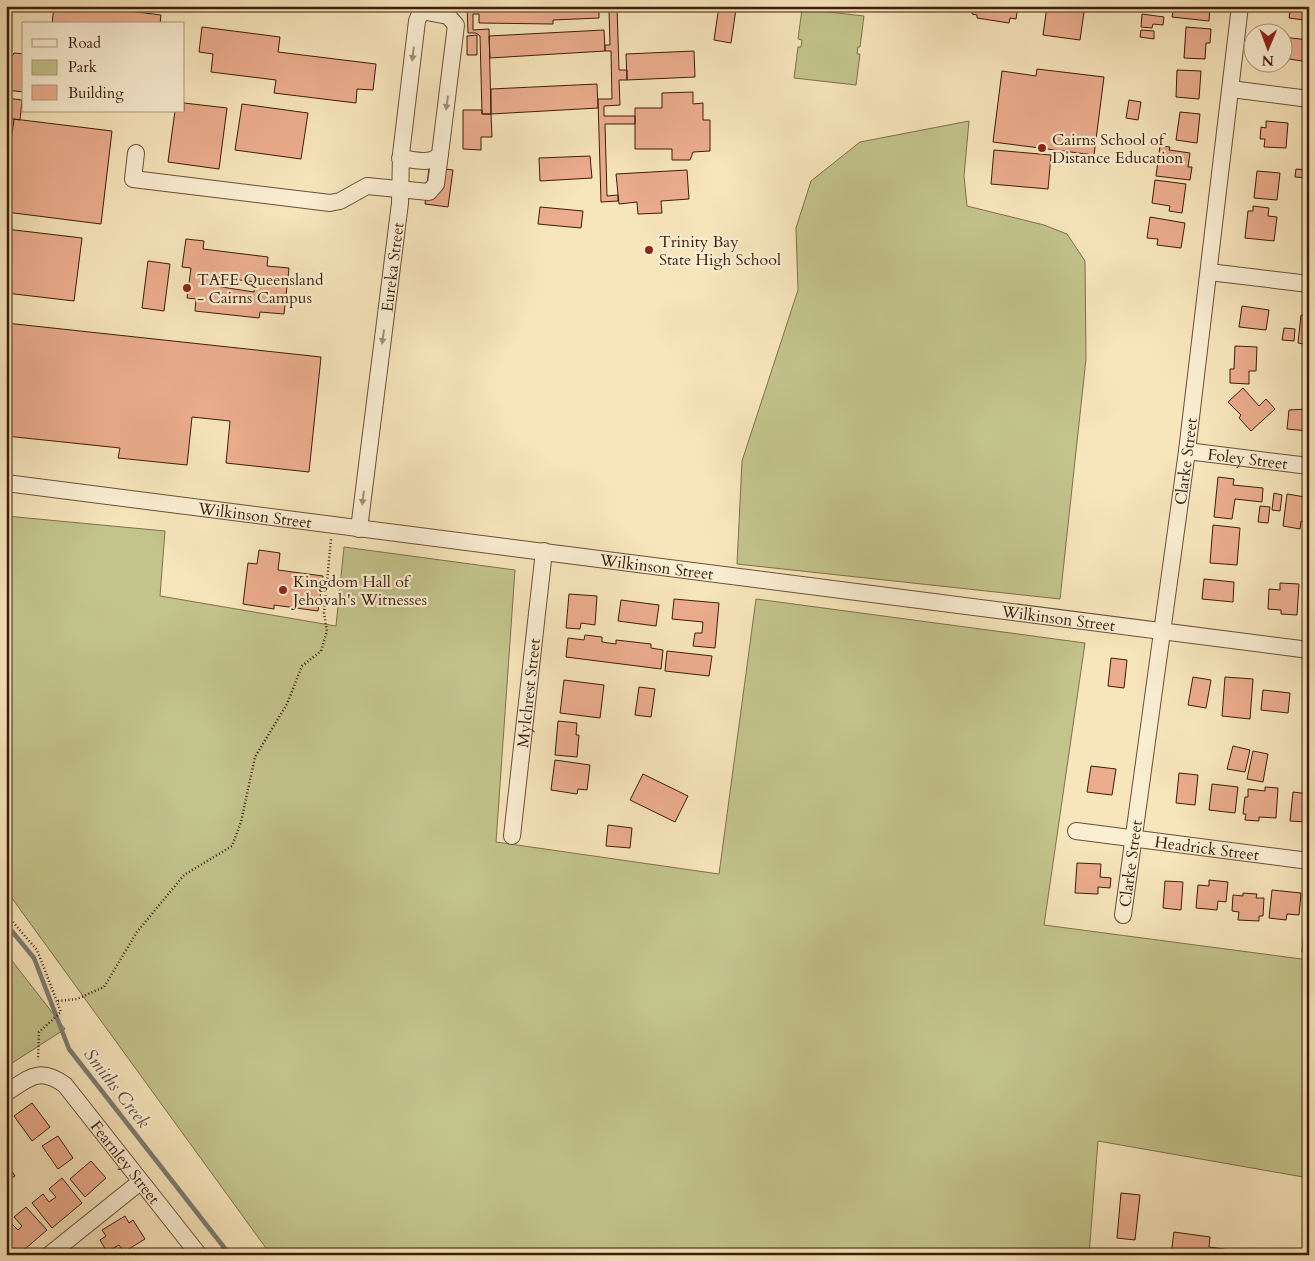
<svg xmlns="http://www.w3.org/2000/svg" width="1315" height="1261" font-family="Cardo,serif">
  <rect width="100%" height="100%" fill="#f7e5bb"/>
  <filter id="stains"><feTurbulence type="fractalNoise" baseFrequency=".004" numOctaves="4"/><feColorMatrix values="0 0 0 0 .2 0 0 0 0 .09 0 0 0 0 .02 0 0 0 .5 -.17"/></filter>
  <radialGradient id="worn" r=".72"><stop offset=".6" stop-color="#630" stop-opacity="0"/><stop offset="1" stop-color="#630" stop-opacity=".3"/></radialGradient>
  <path fill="#c3c38c" stroke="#80704a" d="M802,9l62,7 -4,31h-2l-1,7h3l-4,31 -62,-7 4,-31h3l1,-7 -4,-1z
    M969,121l-5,55 3,30 77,19 23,9 18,27 1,98 -26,240 -323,-35 5,-103 56,-171 -2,-62 15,-47 49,-39z
    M6,516l159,15 -5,65 176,30 8,-79 171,23 -19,272 223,32 37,-275 329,44 -41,282 265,35v218l-211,-37 -9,114h-818l-265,-365z
    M6,953l59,76 -59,38z"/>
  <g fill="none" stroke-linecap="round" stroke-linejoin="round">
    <path stroke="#7b7c74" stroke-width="4.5" d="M6,924l28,34 35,91 161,206"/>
  </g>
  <path fill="#ecad8e" stroke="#3d1d09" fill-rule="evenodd" d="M54,6h35l72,9 -1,9h-108z
    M467,6h150l2,64h8v10h-8l1,25 -16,1v10h31v8h-30l2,72 11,-1v6l-17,1 -3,-103h14l-1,-48h-6v-6h5l-1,-35h-10v8l-46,2v4l-74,-1v-9h-6v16l16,-1 2,85h-9l-2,-78 -4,-3h-8z
    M719,6l17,3 -5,34 -17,-3z
    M973,6h45l-2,13 -6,-1 -1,5 -32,-5v-3l-5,-1z
    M1047,6l37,6 -4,28 -37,-5z
    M1174,6h36l-1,15 -37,-4z
    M1277,6h29l-2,14 -15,-2 1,-7 -13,-2z
    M1142,14l22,3 -1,8 -10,-1 -1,4 -11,-1z
    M202,27l78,10 -2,15 98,12 -3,26 -16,-1 -1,14 -82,-10 2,-13 -65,-8 2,-18 -14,-2z
    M1186,27l25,2 -1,14h-4l-1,16 -21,-1z
    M604,30l1,21 -115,7 -1,-22z
    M1141,30l13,1v8l-14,-2z
    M477,35v20h-10v-19z
    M1282,37l27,3v22l-27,-4z
    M694,51l1,26 -68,3 -1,-26z
    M14,53l10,1v38l-18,-2v-25z
    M1037,69l67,8 -10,78 -101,-13 9,-71 34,5z
    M1177,70l24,1 -2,28 -23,-2z
    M597,84l1,24 -107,6v-25z
    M693,92v12l10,-1v17h7v31l-17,1 -3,8h-18v-11h-37v-41h27v-15z
    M6,98l16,2 -2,20 -14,-2z
    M1129,100l12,2 -3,18 -12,-2z
    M184,103l43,5 -8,61 -51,-7 7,-51h9z
    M242,104l66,9 -7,46 -66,-9z
    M463,110h19v4h9l1,23h-11v13l-18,-1z
    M1180,112l20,2 -3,29 -21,-3z
    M14,119l98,12 -11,93 -95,-12v-31z
    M1266,121l22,2 -2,25 -22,-1 1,-8h-5l1,-12 5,1z
    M1160,146l10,1 -1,3 21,3 -2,14h4l-2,13 -34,-4z
    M994,150l57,5 -3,34 -57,-5z
    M590,156l2,22 -52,3 -1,-23z
    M429,167l24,3 -5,37 -23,-3z
    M1296,169l13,1v8l-14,-1z
    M687,170l2,29 -28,2 1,12 -24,1 -1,-12 -18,2 -3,-30z
    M1257,171l23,2 -3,27 -23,-2z
    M1155,180l31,4 -4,29 -13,-2 1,-5 -18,-3z
    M1253,206l16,2 -1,8 9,1 -3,24 -29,-3 3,-27h5z
    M540,207l43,4 -2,17 -43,-4z
    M1150,217l35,6 -4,25 -24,-3 1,-6 -11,-1z
    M6,229l76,9 -8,63 -68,-8z
    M186,239l18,2 -1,8 65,8 -1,9 22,2 -5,46 -24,-2 -1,6 -64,-7 1,-12 -9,-1 4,-30 -9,-1zM216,277l39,5 -1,10 -39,-6z
    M148,261l22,3 -6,47 -22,-3z
    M1242,306l27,4 -3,20 -27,-3z
    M1301,315l8,1v29l-11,-2z
    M6,323l315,34 -12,115 -83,-9 4,-42 -38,-4 -5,48 -69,-7 2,-10 -114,-12z
    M1284,328l11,1 -1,12 -12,-1z
    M1235,346l22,1 -1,24h-7v13l-19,-1v-14h4z
    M1243,388l16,18 7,-7 9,10 -24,22 -12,-13 2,-3 -13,-13z
    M1309,398v33l-22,-2 2,-19 18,-1z
    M1218,477l16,2 -1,6 30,3 -1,14 -27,-3 -3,20 -18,-2z
    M1306,486h3v37l-8,-2 -1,8 -17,-3 4,-32 18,3z
    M1274,493l8,2 -2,16 -8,-1z
    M1260,506l10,1 -2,16 -10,-1z
    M1213,525l27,3 -3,37 -27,-2z
    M259,550l21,3 -2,17 45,6 -5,35 -44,-6v4l-31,-5 5,-41 9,1z
    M1204,579l30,3 -1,20 -31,-3z
    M1280,583l19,1 -2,31 -16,-1v-4l-13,-1 1,-20 11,1z
    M569,594l28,2 -2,29 -14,-2 -1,6 -14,-1z
    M674,599l45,4 -4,45 -22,-2 2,-13h7l1,-11 -31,-3z
    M621,600l38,5 -3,21 -38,-5z
    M585,635l17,2v5l14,2v-4l35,4v4l12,2 -2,19 -95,-12 2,-19 16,2z
    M667,651l45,5 -3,20 -44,-5z
    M1111,658l16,2 -3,28 -16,-2z
    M1193,677l18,3 -5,28 -18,-3z
    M1225,677l28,2 -3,40 -28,-3z
    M564,680l40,5 -4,33 -40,-5z
    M639,687l16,2 -4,28 -16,-2z
    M1308,687h1v31h-4z
    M1263,690l27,3 -2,20 -27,-3z
    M558,721l19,2 -1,12h3l-2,22 -22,-2z
    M1233,746l17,4 -5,22 -18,-3z
    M1253,751l15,3 -5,28 -16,-3z
    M555,760l35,5 -3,25 -9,-1 -1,5 -26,-4z
    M1091,766l25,3 -4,26 -25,-3z
    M1179,773l19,2 -3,30 -19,-2z
    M643,774l45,22 -13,26 -45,-22z
    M1212,784l26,3 -3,26 -26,-3z
    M1265,787l13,1 -2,30 -17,-1v4l-14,-1 1,-6h-3l2,-17h3v-8l17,2z
    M1293,792l16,2 -3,28 -16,-1z
    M608,825l24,3 -2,20 -24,-2z
    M1077,863l24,1 -1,13 11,1 -1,10 -12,-1v7l-23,-1z
    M1209,880l19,2 -2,20 -8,-1 -1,9 -21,-2 2,-23 11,1z
    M1165,881l18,1 -2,28 -18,-2z
    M1272,890l29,3 -2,22 -12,-1 -1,6 -17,-2z
    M1243,893l14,1 -1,4h8l-1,18h-4v5l-21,-1 1,-8 -7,-1 1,-16 10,1z
    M1304,929h5v24l-7,-1z
    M32,1103l18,24 -18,14 -18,-25z
    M58,1136l15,22 -15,11 -16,-23z
    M91,1161l15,17 -21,19 -15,-18z
    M6,1162l9,14 -9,5z
    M62,1178l20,25 -30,25 -20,-25 11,-9 6,8 7,-5 -7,-8z
    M1121,1193l19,2 -5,45 -18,-2z
    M26,1207l21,23 -29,25 -12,-14v-17l3,-3 9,9 4,-4 -8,-9z
    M125,1216l4,7 4,-3 12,19 -21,13 -5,-7 -12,7 -7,-12 6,-4 -4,-6z
    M1174,1232l36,5 -1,10 60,8h-98z"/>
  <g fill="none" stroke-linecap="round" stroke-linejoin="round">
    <g stroke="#6c4f36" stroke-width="18">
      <g id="minor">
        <path d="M1231,89l78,10"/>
        <path d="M136,153l-3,26 197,24 10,-2 27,-15 62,6 7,-8 4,-30"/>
        <path d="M400,158c13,1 32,8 40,-4l16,-129 -8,-9 -27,-5"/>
        <path d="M1209,272l100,12"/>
        <path id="s1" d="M1187,451l122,15"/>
        <path id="s2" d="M6,483l1303,167"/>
        <path id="s3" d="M359,529l41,-326 1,-49 16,-133 6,-15"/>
        <path id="s4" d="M1076,831l233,30"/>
        <path id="s5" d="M512,836l32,-285"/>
        <path id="s6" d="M1123,915l64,-464 53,-445"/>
        <path id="s7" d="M6,1093c23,-15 33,-27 59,-8l134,170"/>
        <path d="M49,1255l91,-73"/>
      </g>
    </g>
    <path stroke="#3d1d09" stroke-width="2.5" stroke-dasharray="1 2.5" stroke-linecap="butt" d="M6,914l31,36 24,62 -22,20 -1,28
      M58,1001l19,-2 27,-12 33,-55 47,-57 48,-29 9,-24 14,-65 32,-53 15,-38 19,-15 6,-20 -3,-18 7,-74"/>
    <use href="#minor" stroke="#faeed3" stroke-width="16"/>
  </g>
  <defs><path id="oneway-solid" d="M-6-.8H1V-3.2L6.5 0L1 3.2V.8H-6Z" transform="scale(1.25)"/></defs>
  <g fill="#a59078">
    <use href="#oneway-solid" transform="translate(413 54) rotate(97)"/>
    <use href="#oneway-solid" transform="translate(447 103) rotate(98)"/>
    <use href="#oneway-solid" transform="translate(383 337) rotate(98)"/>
    <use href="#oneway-solid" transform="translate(363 498) rotate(97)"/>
  </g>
  <g fill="#8f2418" stroke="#faeed3" stroke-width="2">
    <circle cx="1042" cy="148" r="5"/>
    <circle cx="649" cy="250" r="5"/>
    <circle cx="187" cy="288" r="5"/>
    <circle cx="283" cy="590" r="5"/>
  </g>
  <g text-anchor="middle" stroke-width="4.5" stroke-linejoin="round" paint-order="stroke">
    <g font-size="16" fill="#3d1d09" stroke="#faeed3" text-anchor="start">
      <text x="1052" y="145">Cairns School of<tspan x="1052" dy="18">Distance Education</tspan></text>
      <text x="659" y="247">Trinity Bay<tspan x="659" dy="18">State High School</tspan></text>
      <text x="197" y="285">TAFE Queensland<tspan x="197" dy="18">- Cairns Campus</tspan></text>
      <text x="293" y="587">Kingdom Hall of<tspan x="293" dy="18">Jehovah's Witnesses</tspan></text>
    </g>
    <g font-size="16" fill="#3d1d09" stroke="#faeed3">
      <text dy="6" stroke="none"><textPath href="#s3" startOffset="264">Eureka Street</textPath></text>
      <text dy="6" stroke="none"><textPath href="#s1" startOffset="61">Foley Street</textPath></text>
      <text dy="6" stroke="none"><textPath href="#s6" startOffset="458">Clarke Street</textPath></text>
      <text dy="6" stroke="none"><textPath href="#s2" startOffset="251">Wilkinson Street</textPath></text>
      <text dy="6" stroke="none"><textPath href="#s2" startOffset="656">Wilkinson Street</textPath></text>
      <text dy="6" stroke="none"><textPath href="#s2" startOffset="1061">Wilkinson Street</textPath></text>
      <text dy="6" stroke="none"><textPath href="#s5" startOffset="144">Mylchrest Street</textPath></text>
      <text dy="6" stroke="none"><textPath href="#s4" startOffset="132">Headrick Street</textPath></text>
      <text dy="6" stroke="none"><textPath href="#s6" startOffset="52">Clarke Street</textPath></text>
      <text dy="6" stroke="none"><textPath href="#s7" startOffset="164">Fearnley Street</textPath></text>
    </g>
    <g font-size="18" font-style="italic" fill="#5c4d3f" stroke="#faeed3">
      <text transform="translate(117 1088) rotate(52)" y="6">Smiths Creek</text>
    </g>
  </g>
  <rect width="1315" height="1261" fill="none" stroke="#f7e5bb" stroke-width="25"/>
  <rect x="8" y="8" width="1300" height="1246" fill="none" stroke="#3d1d09" stroke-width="2.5"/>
  <rect x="12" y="12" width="1290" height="1236" fill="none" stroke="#3d1d09"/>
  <rect x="22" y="22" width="162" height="90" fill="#faeed3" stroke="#ae9a82"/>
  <rect x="32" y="39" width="25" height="8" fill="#faeed3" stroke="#ae9a82"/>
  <text x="68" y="48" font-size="15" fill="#3d1d09">Road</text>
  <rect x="32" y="60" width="25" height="15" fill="#c3c38c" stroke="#ae9a82"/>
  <text x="68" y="72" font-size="15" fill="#3d1d09">Park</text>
  <rect x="32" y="85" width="25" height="15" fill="#ecad8e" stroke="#ae9a82"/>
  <text x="68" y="98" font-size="15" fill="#3d1d09">Building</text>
  <g transform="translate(1268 48) rotate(181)"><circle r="24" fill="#faeed3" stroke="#ae9a82"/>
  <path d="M0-4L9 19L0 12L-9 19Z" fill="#8f2418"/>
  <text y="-8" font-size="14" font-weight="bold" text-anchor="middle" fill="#3d1d09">N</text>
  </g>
  <rect width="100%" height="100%" filter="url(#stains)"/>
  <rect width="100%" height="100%" fill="url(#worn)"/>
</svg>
